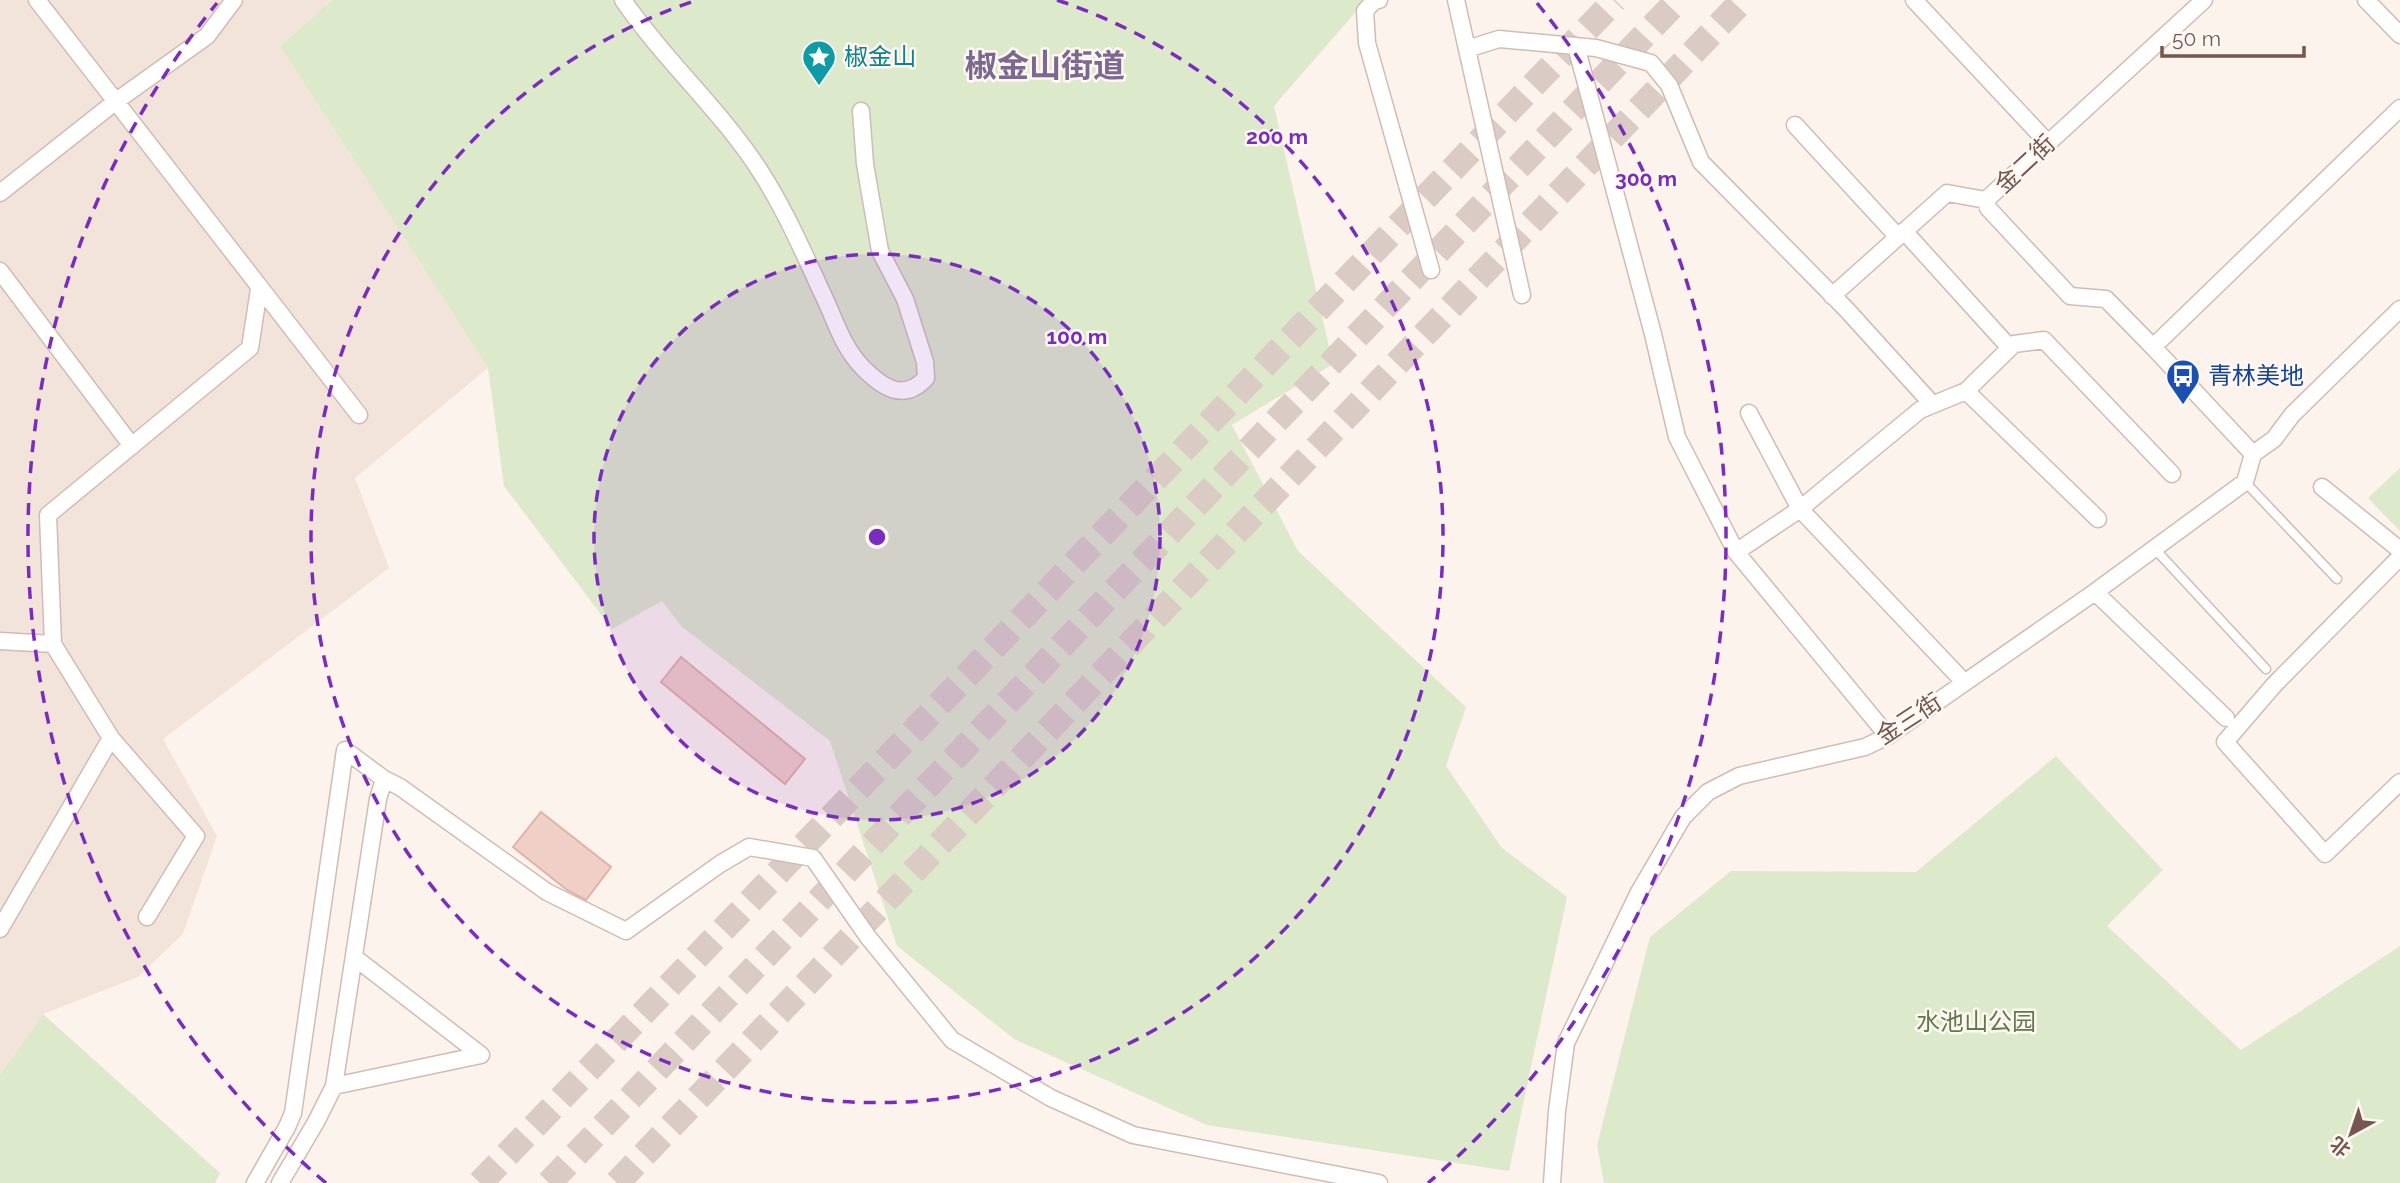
<svg xmlns="http://www.w3.org/2000/svg" width="2400" height="1183" font-family="Raleway,'Noto Sans SC',sans-serif">
  <rect width="100%" height="100%" fill="#fcf3ec"/>
  <path fill="#f3e4db" d="M0,0h332l-52,46 208,322 -133,110 34,90 -226,171 54,97 -34,98 -45,43 -95,37 -43,61z"/>
  <path fill="#dde9cb" d="M332,0h1034l-92,106 59,258 -101,61 66,126 168,156 -20,59 56,82 65,49 -58,274 -302,-46 -193,-86 -117,-93 -67,-205 -149,-115 -19,-25 -50,28 -108,-143 -16,-118 -208,-322z
    M2400,468v63l-32,-33z
    M2056,756l107,114 -56,56 134,124 159,-104v237h-796l-7,-38 53,-208 81,-66 185,1z
    M43,1014l177,159 -5,10h-215v-108z"/>
  <path fill="#efcfc6" stroke="#e1b3a7" stroke-width="2" d="M681,657l124,102 -20,25 -124,-102z
    M541,812l70,55 -25,33 -19,-10 -54,-43z"/>
  <g fill="none" stroke-linecap="round" stroke-linejoin="round">
    <path stroke="#daccc5" stroke-width="26" stroke-dasharray="26 13" stroke-linecap="butt" d="M480,1183l1135,-1183
      M549,1183l1129,-1183
      M617,1183l1126,-1183"/>
    <g stroke="#d0bcb4" stroke-width="11">
      <path id="service" d="M2245,482l92,97
        M2154,548l112,121"/>
    </g>
    <g stroke="#d0bcb4" stroke-width="19">
      <path id="minor" d="M37,0l322,415
        M623,0c41,60 97,109 137,171 26,40 45,85 65,128 12,26 18,48 38,69 20,20 41,34 63,10l-1,-16 -20,-63 -25,-48 -15,-87 -4,-53
        M1379,0l-5,1 -9,10 2,32 64,227
        M1456,0l66,295
        M1914,0l134,143
        M2204,0l-218,200 2,8 82,88 36,3 47,48 100,107
        M2366,0l34,35
        M1576,46l77,288 24,103 59,115 152,184
        M1467,49l32,-10 97,9 55,15 18,22 32,77 146,148 86,95
        M1795,125l103,112
        M0,193l115,-91 92,-66 27,-36
        M1904,231l106,117
        M0,271l132,175
        M1832,296l115,-103 39,7
        M2153,347l247,-239
        M1966,391l132,128
        M1749,413l51,96 164,173
        M2322,487l78,63
        M1736,552l64,-43 120,-99 46,-19 48,-47 30,-4 128,134
        M2400,557l-126,128 -49,57 100,112 75,-72
        M2095,592l131,126
        M0,641l53,3
        M147,917l49,-81 -85,-98 -58,-94 -5,-129 202,-167 9,-59
        M0,929l111,-191
        M334,1086l147,-31 -127,-98
        M255,1183l32,-56 6,-14 52,-363 39,29
        M280,1183l36,-61 18,-36 44,-287 6,-20 16,8 147,105 79,39 94,-67 29,-17 64,11 55,79 84,103 99,58 82,37 246,48
        M1552,1183l5,-72 9,-68 73,-151 44,-75 25,-25 31,-16 126,-29 23,-11 207,-144 150,-110 8,-28 21,-15 18,-24 108,-106"/>
    </g>
    <use href="#service" stroke="#fff" stroke-width="8"/>
    <use href="#minor" stroke="#fff" stroke-width="16"/>
  </g>
  <circle cx="877" cy="537" r="283" fill="#7b2cbf" fill-opacity=".12"/>
  <g fill="none" stroke="#7b2cbf" stroke-width="3.5" stroke-dasharray="12 9">
    <circle cx="877" cy="537" r="283"/>
    <path d="M1057 0A566 566 0 1 1 697 0"/>
    <path d="M326 1183A849 849 0 0 1 217 3M1537 3A849 849 0 0 1 1428 1183"/>
  </g>
  <defs>
    <g id="sight-pin" transform="scale(1.75)"><path d="M0 17L-7.5 6A9.5 9.5 0 1 1 7.5 6Z" fill="#0f9aa8" stroke="#fef8f3"/><path d="M0-6L1.8-2.2L6-1.7L2.9 1.2L3.7 5.4L0 3.3L-3.7 5.4L-2.9 1.2L-6-1.7L-1.8-2.2Z" fill="#fff"/></g>
    <g id="bus-pin" transform="scale(1.75)"><path d="M0 17L-7.5 6A9.5 9.5 0 1 1 7.5 6Z" fill="#1a4fb4" stroke="#fef8f3"/><path d="M-5-6H5V4H4V6H2V4H-2V6H-4V4H-5ZM-3.5-4V0h7V-4ZM-3.5 1.2v1.5H-2V1.2ZM2 1.2v1.5H3.5V1.2Z" fill="#fff"/></g>
  </defs>
  <g fill-rule="evenodd">
    <use href="#sight-pin" x="819" y="57"/>
    <use href="#bus-pin" x="2183" y="376"/>
  </g>
  <g text-anchor="middle" stroke-width="5" stroke-linejoin="round" paint-order="stroke">
    <g font-size="24" fill="#0d838f" stroke="#fef8f3" text-anchor="start">
      <text x="844" y="65">椒金山</text>
    </g>
    <g font-size="24" fill="#765750" stroke="#fef8f3">
      <text transform="translate(2025 164) rotate(-43)" y="8">金二街</text>
      <text transform="translate(1909 719) rotate(-33)" y="8">金三街</text>
    </g>
    <g font-size="24" fill="#164399" stroke="#fef8f3" text-anchor="start">
      <text x="2208" y="384">青林美地</text>
    </g>
    <g font-size="24" fill="#607a49" stroke="#fef8f3">
      <text x="1976" y="1030">水池山公园</text>
    </g>
    <g font-size="32" font-weight="bold" fill="#7c6891" stroke="#fef8f3">
      <text x="1045" y="77">椒金山街道</text>
    </g>
  </g>
  <circle cx="877" cy="537" r="10" fill="#7b2cbf" stroke="#fef8f3" stroke-width="3.5"/>
  <g font-size="21" text-anchor="middle" font-weight="bold" fill="#7b2cbf" stroke="#fef8f3" stroke-width="5" stroke-linejoin="round" paint-order="stroke">
    <text x="1277" y="144">200 m</text>
    <text x="1646" y="186">300 m</text>
    <text x="1077" y="344">100 m</text>
  </g>
  <g transform="translate(2351 1134) rotate(220)" stroke="#fef8f3" stroke-width="5" paint-order="stroke">
  <path d="M0-5L12 26L0 18L-12 26Z" fill="#765750"/>
  <text y="-10" font-size="19" font-weight="bold" text-anchor="middle" fill="#765750">北</text>
  </g>
  <path d="M2162 46v10h142v-10" fill="none" stroke="#765750" stroke-width="3.5"/>
  <text x="2172" y="46" font-size="21" fill="#765750" stroke="#fef8f3" stroke-width="5" paint-order="stroke">50 m</text>
</svg>
